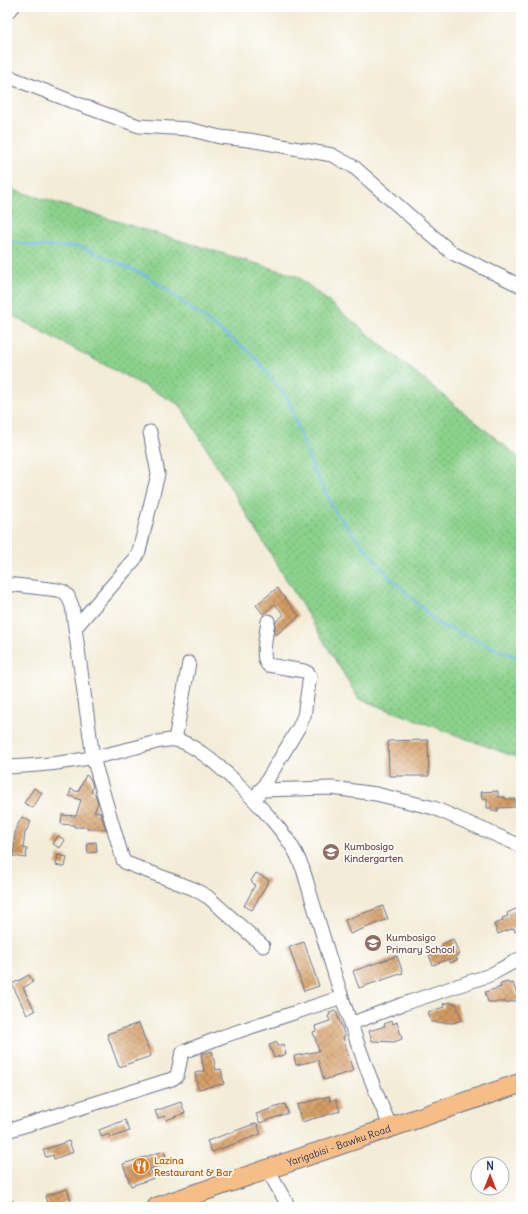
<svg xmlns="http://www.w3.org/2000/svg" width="528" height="1214" font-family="Delius,sans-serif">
  <defs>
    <pattern id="grass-dots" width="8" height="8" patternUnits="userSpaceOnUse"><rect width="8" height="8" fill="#8bd18b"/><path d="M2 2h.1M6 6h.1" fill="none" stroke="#71aa75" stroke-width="1.8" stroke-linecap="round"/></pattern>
    <pattern id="building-cross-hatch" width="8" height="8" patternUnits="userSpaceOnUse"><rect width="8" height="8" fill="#d49b60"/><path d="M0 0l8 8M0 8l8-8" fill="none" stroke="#ab7f52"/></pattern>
  </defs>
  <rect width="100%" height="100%" fill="#fff"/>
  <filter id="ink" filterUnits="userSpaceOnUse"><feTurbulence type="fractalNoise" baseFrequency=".025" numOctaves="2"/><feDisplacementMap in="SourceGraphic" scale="8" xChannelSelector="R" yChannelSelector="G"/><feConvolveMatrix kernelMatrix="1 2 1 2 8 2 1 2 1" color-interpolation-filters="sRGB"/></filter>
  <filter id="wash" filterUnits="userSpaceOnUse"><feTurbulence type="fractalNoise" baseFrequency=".012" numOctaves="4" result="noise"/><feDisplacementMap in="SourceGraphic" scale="16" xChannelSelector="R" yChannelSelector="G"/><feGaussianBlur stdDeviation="0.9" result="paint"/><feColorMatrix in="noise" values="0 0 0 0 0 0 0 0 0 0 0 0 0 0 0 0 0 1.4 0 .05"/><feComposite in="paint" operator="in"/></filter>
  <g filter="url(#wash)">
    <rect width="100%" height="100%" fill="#f3ecd7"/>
    <path fill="url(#grass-dots)" stroke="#538074" d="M7,188l290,88 224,183v300l-162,-60 -179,-294 -173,-92z"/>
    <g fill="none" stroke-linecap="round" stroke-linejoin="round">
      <path stroke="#6bb5e3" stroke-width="2.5" d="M7,241l31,5 44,1 67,30 103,77 35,43 26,72 23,44 53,64 50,47 74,32 8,2"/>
    </g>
    <g id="blocks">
      <path fill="url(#building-cross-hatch)" d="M277,588l22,28 -23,19 -2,-2 2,-12 8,-6 -9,-11 -12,10 -7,-9z
        M428,740l1,36h-40l-1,-35z
        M86,775l4,3 3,9 -2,5 4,2 3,9 -4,9h6l6,17h-18v-2h-14v-2l-13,-1 1,-9 14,1 5,-16 -12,-4 2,-7 7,3z
        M34,788l8,5 -9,15 -9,-5z
        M498,791v6h7v2h10v8l-17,1v3h-6v-3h-5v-9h-5l-1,-7z
        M22,817l9,5 -6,11 -2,15 4,1 -1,9 -13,-2 2,-15h-1l2,-13z
        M58,836l7,4 -5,8 -7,-4z
        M96,842l1,10 -9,1 -1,-10z
        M58,855l9,2 -2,10 -9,-2z
        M256,873l13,7 -17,30 -8,-4 11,-21 -4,-4z
        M383,906l5,13 -38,15 -5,-14z
        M518,908l3,8v13l-6,3 -1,-4 -16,6 -4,-10 9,-3 -1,-3 6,-2 -1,-3z
        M453,939l6,15 -3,2 1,4 -7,3 -1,-4 -16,6 -4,-10 9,-3 -1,-3 6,-2 -1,-3z
        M304,942l15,44 -15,5 -15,-44z
        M397,956l6,17 -44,15 -6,-17z
        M29,975l4,7 -10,6 12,23 -8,4 -15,-31z
        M508,982l1,2 4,-1 6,17 -9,2h-22l-3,-10 16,-5 -1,-3z
        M451,1002l1,2 4,-1 6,17 -9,3 -22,-1 -3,-10 16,-5 -1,-3z
        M336,1011l9,25 -2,1 10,34 -29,9 -6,-20 -22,5 -2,-9 25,-5 -6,-19 3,-1 -1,-5 15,-5 -2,-5 2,-1 -1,-2z
        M392,1021l1,3 4,-2 5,17 -8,3 -22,-1 -3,-10 16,-5 -1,-2z
        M139,1023l12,33 -32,11 -12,-33z
        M277,1042l1,4 5,-2 3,10 -12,4 -5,-13z
        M212,1051l4,19 5,-1 3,15 -26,5 -3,-16 9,-2 -3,-17z
        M329,1096l1,5 6,-2 4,12 -38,11 -5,-17z
        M181,1102l4,11 -19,7 -1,-4 -7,2 -3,-7z
        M285,1104l3,9 -28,10 -4,-9z
        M125,1120l5,11 -20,7 -1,-4 -7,3 -3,-7z
        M257,1123l4,11 -49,18 -5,-11z
        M69,1141l4,11 -19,7 -1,-4 -7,2 -3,-7z
        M164,1151l4,12 -18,6 4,9 -23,8 -8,-22z
        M67,1189l4,12 -23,6 -3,-11z"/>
    </g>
  </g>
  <g filter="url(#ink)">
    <use href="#blocks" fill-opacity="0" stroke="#677188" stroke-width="1"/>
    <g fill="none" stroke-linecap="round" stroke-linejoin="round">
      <g stroke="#677188" stroke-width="15">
        <path id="minor" d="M7,12l6,-5
          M7,76l79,31 53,19 49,3 32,8 29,3 83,15 22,12 98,86 69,33
          M7,584l51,6 6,2 4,4 4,10 21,152 30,102 3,3 68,26 14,8 55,49
          M75,628l60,-69 4,-8 19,-77 -8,-42
          M175,740l14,-77
          M7,767c29,-1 59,-4 88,-10 16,-3 33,-8 50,-12 9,-2 20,-6 30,-5 29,3 105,83 119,110 4,6 6,13 9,19 26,88 51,175 88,259
          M260,790l72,-2 44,6 58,14 87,38
          M257,797l42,-70 5,-11 6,-40 -2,-3 -4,-2 -36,-6c-8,-7 -1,-34 0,-44
          M350,1024l53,-20 87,-29 31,-17
          M7,1131l165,-52 5,-3 4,-19 2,-5 41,-16 118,-39
          M267,1169l22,38
          M7,1205v2"/>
      </g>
      <g stroke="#677188" stroke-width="21">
        <g id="highway">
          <path id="s1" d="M157,1207l364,-124"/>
        </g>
      </g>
      <use href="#minor" stroke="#fff" stroke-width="13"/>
      <use href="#highway" stroke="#f6be87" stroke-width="19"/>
    </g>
  </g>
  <defs>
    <g id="school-disc" transform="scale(0.9)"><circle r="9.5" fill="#8d6e63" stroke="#fff"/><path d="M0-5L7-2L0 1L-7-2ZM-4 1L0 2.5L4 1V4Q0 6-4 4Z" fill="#fff"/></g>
    <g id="restaurant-disc" transform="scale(0.9)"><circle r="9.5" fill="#e8710a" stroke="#fff"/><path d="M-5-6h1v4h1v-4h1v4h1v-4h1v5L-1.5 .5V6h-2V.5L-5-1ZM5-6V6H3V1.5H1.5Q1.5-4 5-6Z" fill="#fff"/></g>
  </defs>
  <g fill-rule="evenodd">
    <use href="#school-disc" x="331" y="852"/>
    <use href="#school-disc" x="373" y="943"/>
    <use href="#restaurant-disc" x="141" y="1166"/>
  </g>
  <g text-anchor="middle" stroke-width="3" stroke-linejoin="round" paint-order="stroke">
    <g font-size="10" font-weight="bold" fill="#785e54" stroke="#fff" text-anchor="start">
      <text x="344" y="850">Kumbosigo<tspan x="344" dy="12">Kindergarten</tspan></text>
      <text x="386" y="941">Kumbosigo<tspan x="386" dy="12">Primary School</tspan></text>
    </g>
    <g font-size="10" fill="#1b2f5e" stroke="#fff">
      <text dy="4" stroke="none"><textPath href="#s1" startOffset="192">Yarigabisi - Bawku Road</textPath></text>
    </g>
    <g font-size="10" font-weight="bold" fill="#c56008" stroke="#fff" text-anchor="start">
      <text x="154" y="1164">Lazina<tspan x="154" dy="12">Restaurant &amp; Bar</tspan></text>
    </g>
  </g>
  <rect width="528" height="1214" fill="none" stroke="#fff" stroke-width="24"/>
  <g transform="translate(490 1176)"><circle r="19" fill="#ffffff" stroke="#a4acbf"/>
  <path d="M0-3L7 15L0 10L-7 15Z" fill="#c8321e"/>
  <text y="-6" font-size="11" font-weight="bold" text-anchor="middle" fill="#1b2f5e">N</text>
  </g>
</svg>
